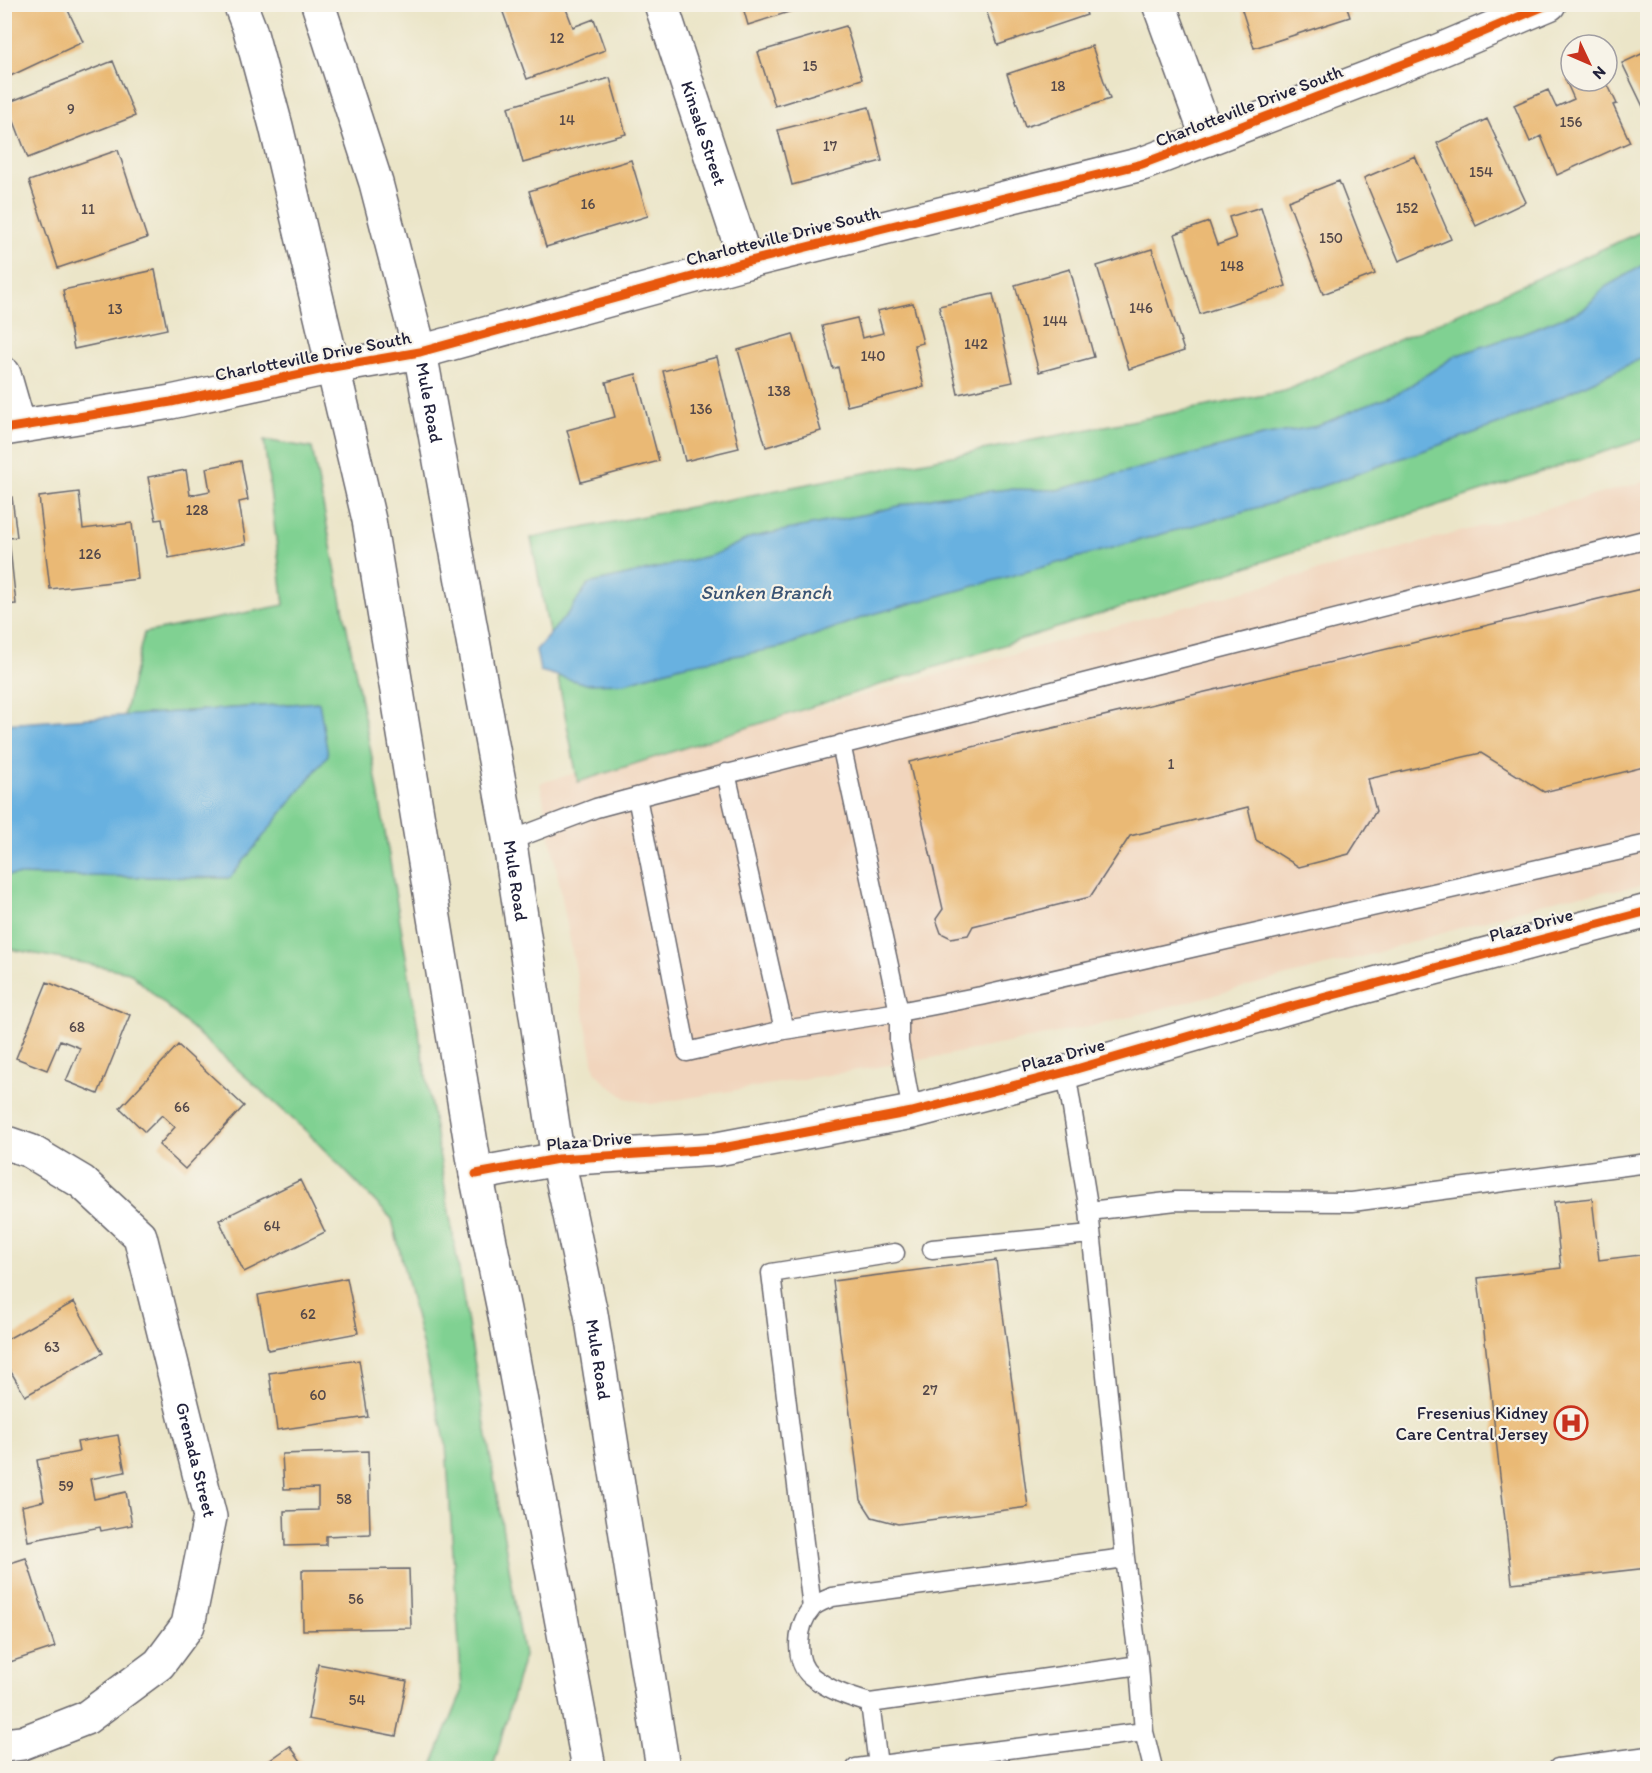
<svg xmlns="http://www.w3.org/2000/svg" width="1652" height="1773" font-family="Itim,sans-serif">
  <rect width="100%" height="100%" fill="#f7f3e8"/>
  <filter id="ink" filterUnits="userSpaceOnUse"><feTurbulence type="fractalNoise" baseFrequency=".0167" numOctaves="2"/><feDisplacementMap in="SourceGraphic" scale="12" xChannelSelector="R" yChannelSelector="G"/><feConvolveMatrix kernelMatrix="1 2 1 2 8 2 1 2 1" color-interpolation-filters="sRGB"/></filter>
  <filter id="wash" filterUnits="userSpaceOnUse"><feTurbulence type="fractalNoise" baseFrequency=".008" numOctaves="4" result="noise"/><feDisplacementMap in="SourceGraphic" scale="24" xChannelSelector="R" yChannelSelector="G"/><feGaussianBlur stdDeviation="1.35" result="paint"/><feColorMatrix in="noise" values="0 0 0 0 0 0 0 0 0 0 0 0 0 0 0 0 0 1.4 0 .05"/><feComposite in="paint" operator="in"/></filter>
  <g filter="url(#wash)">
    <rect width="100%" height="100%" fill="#ebe5c8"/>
    <path fill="#f1d5bd" d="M1647,481v404l-86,13 -189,56 -270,70 -170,34 -281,46 -25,-6 -19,-14 -12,-13 -55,-288z"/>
    <path fill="#80d192" stroke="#517a66" stroke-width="1.5" d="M1647,229v209l-1069,344 -47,-244 754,-147z
      M264,440l48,8 63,325 149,883 -31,112h-62l31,-76 -16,-248 -54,-225 -86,-88 -177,-159 -124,-24 -1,-73 226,3 89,-176 -195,14 20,-83 140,-28z"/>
    <path fill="#68b1e0" stroke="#456a8e" stroke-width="1.5" d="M1647,263v93l-139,65 -234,82 -404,112 -88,32 -101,19 -56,17 -39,1 -46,-13 -4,-21 34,-39 18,-27 125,-29 39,-18 114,-23 69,-17 74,-8 48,1 205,-54 56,-10 45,-20 37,-14 55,-36 62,-21 67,-26 21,-22z
      M319,702l9,53 -98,123 -225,-3v-151z"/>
    <g id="blocks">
      <path fill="#eab975" d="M4,4h61l18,38 -79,37z
        M500,4h69l-4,2 8,21 21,-8 11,31 -78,29z
        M742,4h69v1l-63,20z
        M984,4h99l4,11 -89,30z
        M1240,4h106l4,13 -96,31z
        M846,26l16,53 -87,27 -17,-54z
        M1092,46l18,53 -85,28 -18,-53z
        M1648,51v66l-26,-54z
        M113,61l22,55 -107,42 -21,-55z
        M1571,76v5h35l11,23 -4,1 17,37 -73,33 -16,-39 -11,6 -16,-37 34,-15 8,17 18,-8 -9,-20z
        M610,78l16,56 -103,29 -15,-56z
        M869,107l13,54 -90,24 -14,-55z
        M1487,119l39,83 -50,24 -39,-83z
        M118,150l29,88 -89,30 -29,-87z
        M1415,156l36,83 -52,22 -35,-83z
        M631,160l17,56 -102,31 -17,-56z
        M1339,181l36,93 -52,20 -35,-93z
        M1261,207l25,79 -86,28 -25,-80 34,-12 8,23 19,-7 -7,-21z
        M1152,249l32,102 -55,18 -32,-103z
        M1070,269l24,88 -55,15 -24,-87z
        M155,270l12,59 -93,20 -11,-59z
        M993,294l20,88 -55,12 -19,-88z
        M913,303l10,40 -9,2 10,42 -77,19 -9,-39 -5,2 -11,-43 35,-8 5,20 21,-5 -6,-22z
        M793,334l28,97 -55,16 -28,-97z
        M717,357l22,91 -54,13 -22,-90z
        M636,374l23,87 -78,21 -14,-52 48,-13 -9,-35z
        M241,461l7,39 -9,2 7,42 -77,14 -7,-39 -6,1 -8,-43 38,-7 4,25 20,-4 -4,-23z
        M79,492l4,37 49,-6 6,56 -88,10 -11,-92z
        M12,497l5,40 -8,1 7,66 -12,1v-107z
        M1645,588l3,12v166l-104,26 -63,-39 -113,26 8,32 -27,43 -50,13 -43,-27 -8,-33 -118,29 -40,61 -117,29 -5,9 -17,3 -10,-5 -5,-14 7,-10 -34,-147z
        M47,982l83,33 -32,79 -32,-13 14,-33 -20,-8 -13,30 -31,-12z
        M178,1045l66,61 -59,63 -26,-24 16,-18 -13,-12 -17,17 -25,-24z
        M300,1180l25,52 -81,40 -25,-52z
        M1592,1198l7,62 49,-6v314l-136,15 -34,-305 83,-10 -7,-66z
        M996,1260l32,247 -130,17 -26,-7 -11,-17 -28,-219z
        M347,1278l11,55 -90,17 -10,-55z
        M74,1302l29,51 -78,43 -21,-36v-19z
        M359,1360l9,57 -91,13 -8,-57z
        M118,1435l7,37 -35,7 4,20 32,-7 6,33 -31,6 -1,-4 -72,14 -6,-35 22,-5 -7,-41 42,-8 -2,-10z
        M368,1451l2,83 -44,2v9l-41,1 -1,-35 34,-1v-22l-34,1 -2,-35z
        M26,1558l29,89 -51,17v-99z
        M409,1569l2,59 -108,2 -1,-60z
        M318,1664l89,17 -11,55 -88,-17z
        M290,1746l16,22h-47z"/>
    </g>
  </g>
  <g filter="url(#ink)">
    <use href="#blocks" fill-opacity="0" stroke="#68666c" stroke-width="1.5"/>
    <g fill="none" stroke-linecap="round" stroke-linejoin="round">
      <g stroke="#68666c" stroke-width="21">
        <path id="lane" d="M726,773l58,257
          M637,797l50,255 97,-22 115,-18 -58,-268
          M509,841l87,-33 41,-11 1011,-258
          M912,1112l-13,-70v-30l82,-16 667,-152
          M1089,1211l87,-10 176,1 296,-39
          M932,1249l159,-15
          M812,1608l-41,-335 124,-20
          M870,1703l269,-38
          M1144,1732l9,36
          M878,1765l-8,-62c-21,-6 -41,-13 -59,-27 -18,-15 -14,-52 1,-68 4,-5 14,-8 20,-11l293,-39
          M856,1768l288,-36 -5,-67 -14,-107 -36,-347 -23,-139
          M1558,1768l90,-12"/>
      </g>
      <g stroke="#68666c" stroke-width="36">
        <g id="street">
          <path id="s1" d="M661,4l85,258"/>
          <path d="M1159,4l49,135"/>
          <path d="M4,374l15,52"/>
          <path d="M4,429l167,-27 162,-35 87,-15 326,-90 396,-98 296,-113 111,-47"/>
          <path id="s2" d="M4,1142l26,9 52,31 58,54 70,281 -22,108 -29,39 -73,54 -64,25 -18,2"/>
          <path d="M476,1174l82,-15 159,-10 195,-37 154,-40 230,-67 352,-94"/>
        </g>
      </g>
      <g stroke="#68666c" stroke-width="36">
        <g id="secondary">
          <path d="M240,4l10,26 26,96 93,394 107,654 28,136 85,458"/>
          <path id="s3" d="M318,4l58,179 44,169 88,479 50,328 33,155 72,454"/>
        </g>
      </g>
      <use href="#lane" stroke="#fff" stroke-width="18"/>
      <use href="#street" stroke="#fff" stroke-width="33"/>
      <use href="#secondary" stroke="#fff" stroke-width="33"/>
      <g stroke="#f7f3e8" stroke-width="13">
        <path id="cycleway" d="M4,429l167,-27 162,-35 87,-15 326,-90 396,-98 296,-113 111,-47
          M476,1174l82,-15 159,-10 195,-37 154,-40 230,-67 352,-94"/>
      </g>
      <use href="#cycleway" stroke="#e8590c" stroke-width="9"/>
    </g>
  </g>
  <defs>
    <g id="hospital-ring" transform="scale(1.725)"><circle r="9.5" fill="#f7f3e8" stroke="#c8321e" stroke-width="1.5"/><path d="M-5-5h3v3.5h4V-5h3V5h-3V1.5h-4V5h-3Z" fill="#c8321e"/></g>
  </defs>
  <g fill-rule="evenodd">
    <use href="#hospital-ring" x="1571" y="1423"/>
  </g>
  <g text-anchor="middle" stroke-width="4.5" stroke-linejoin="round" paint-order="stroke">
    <g font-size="15" fill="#54484a">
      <text x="557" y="43">12</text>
      <text x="810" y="71">15</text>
      <text x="1058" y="91">18</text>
      <text x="71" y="114">9</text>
      <text x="567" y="125">14</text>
      <text x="1571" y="127">156</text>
      <text x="830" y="151">17</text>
      <text x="1481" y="177">154</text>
      <text x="588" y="209">16</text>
      <text x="1407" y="213">152</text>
      <text x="88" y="214">11</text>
      <text x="1331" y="243">150</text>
      <text x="1232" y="271">148</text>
      <text x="1141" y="313">146</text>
      <text x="115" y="314">13</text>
      <text x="1055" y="326">144</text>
      <text x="976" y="349">142</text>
      <text x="873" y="361">140</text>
      <text x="779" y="396">138</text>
      <text x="701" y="414">136</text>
      <text x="197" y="515">128</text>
      <text x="90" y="559">126</text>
      <text x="1171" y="769">1</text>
      <text x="77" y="1032">68</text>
      <text x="182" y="1112">66</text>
      <text x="272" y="1231">64</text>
      <text x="308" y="1319">62</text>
      <text x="52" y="1352">63</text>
      <text x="930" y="1395">27</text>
      <text x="318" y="1400">60</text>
      <text x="66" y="1491">59</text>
      <text x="344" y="1504">58</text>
      <text x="356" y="1604">56</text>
      <text x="357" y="1705">54</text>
    </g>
    <g font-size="18" fill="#22223b" stroke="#f7f3e8">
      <text transform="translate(1249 106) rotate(-21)" y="6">Charlotteville Drive South</text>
      <text dy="6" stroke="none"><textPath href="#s1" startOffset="136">Kinsale Street</textPath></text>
      <text transform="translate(783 236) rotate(-14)" y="6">Charlotteville Drive South</text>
      <text transform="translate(313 356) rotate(-11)" y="6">Charlotteville Drive South</text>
      <text dy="6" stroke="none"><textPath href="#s3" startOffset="414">Mule Road</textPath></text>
      <text dy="6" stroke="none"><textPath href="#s3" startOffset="900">Mule Road</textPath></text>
      <text transform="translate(1531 925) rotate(-15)" y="6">Plaza Drive</text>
      <text transform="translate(1063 1055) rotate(-15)" y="6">Plaza Drive</text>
      <text transform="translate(589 1141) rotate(-5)" y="6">Plaza Drive</text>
      <text dy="6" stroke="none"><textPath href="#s3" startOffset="1386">Mule Road</textPath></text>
      <text dy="6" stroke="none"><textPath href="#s2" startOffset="398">Grenada Street</textPath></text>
    </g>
    <g font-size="18" fill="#22223b" stroke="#f7f3e8" text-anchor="end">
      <text x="1548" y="1419">Fresenius Kidney<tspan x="1548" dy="21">Care Central Jersey</tspan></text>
    </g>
    <g font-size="20" font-style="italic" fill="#3a5475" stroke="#f7f3e8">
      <text x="766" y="599">Sunken Branch</text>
    </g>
  </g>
  <rect width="1652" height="1773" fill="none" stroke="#f7f3e8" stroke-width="24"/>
  <g transform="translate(1589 63) rotate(134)"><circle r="28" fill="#f7f3e8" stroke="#a29fa3" stroke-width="1.5"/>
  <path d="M0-4.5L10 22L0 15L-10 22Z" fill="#c8321e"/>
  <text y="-9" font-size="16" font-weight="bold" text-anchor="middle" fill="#22223b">N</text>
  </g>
</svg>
